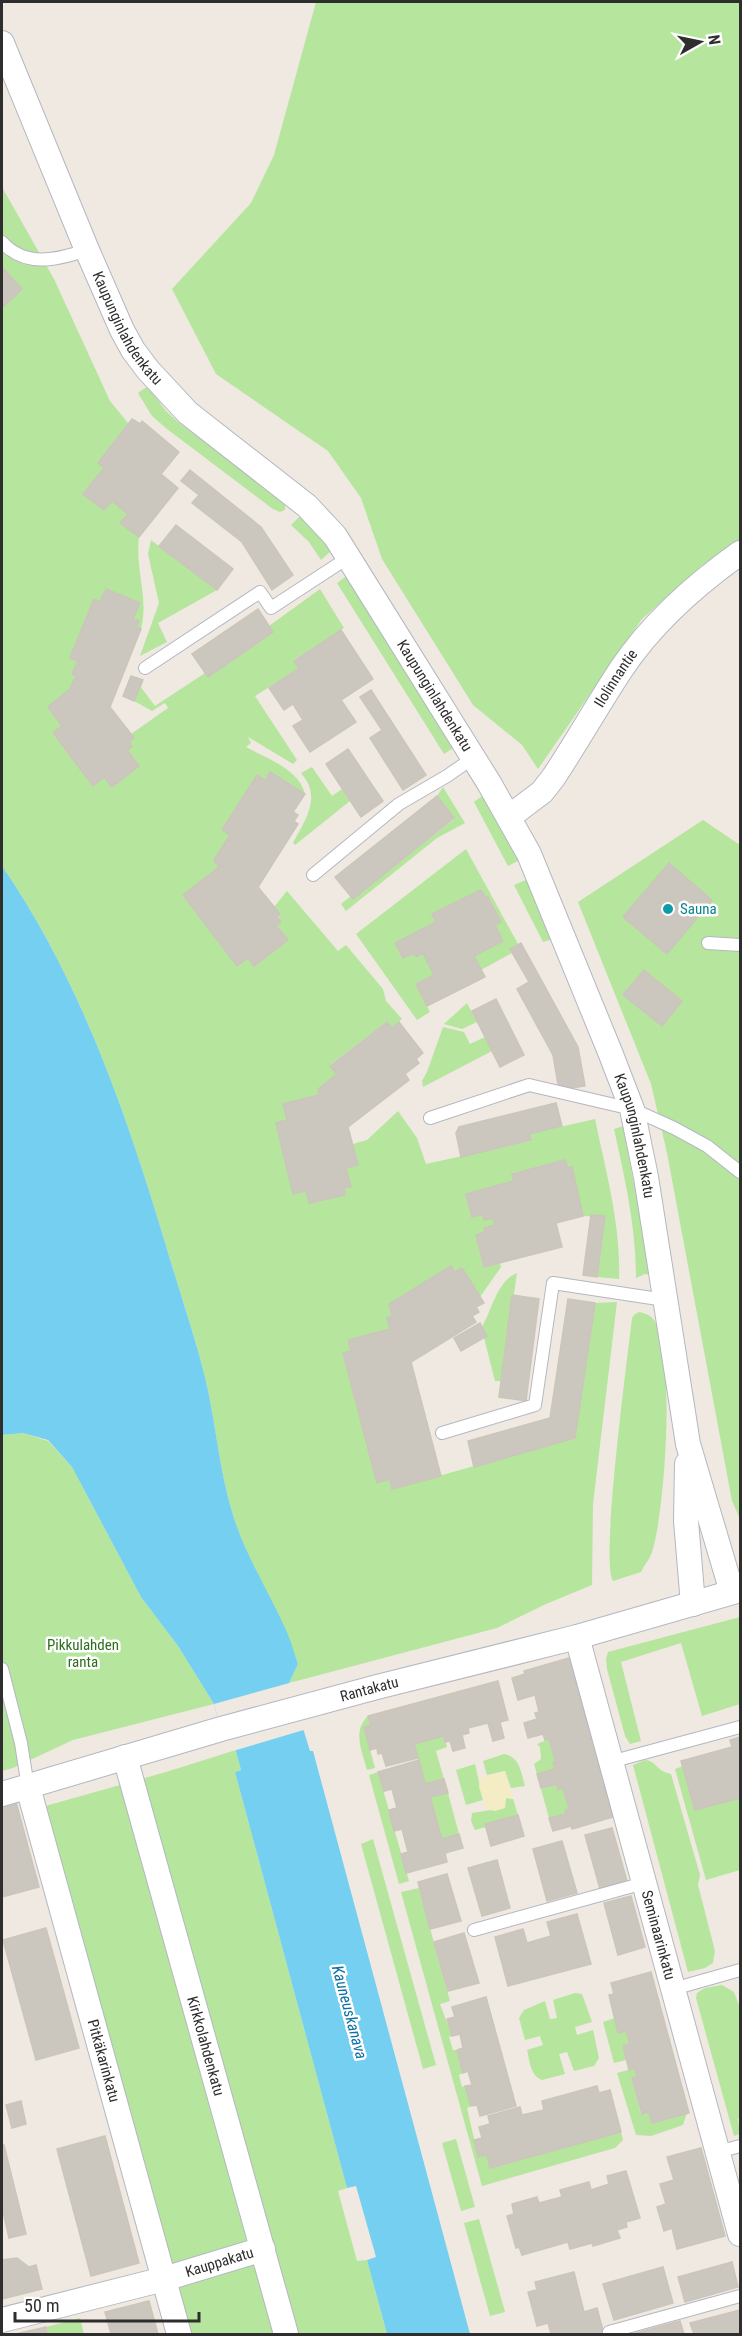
<svg xmlns="http://www.w3.org/2000/svg" width="742" height="2336" font-family="'Roboto Condensed',sans-serif">
  <rect width="100%" height="100%" fill="#efe9e1"/>
  <path fill="#b6e59e" d="M316,2h424v537l-39,27 -59,53 -104,150 -16,-24 -49,-40 -91,-146 -21,-61 -33,-47 -112,-77 -44,-85 79,-86 23,-48z
    M2,187l52,92 56,122 18,22 -30,40 6,5 -21,26 21,16 8,-9 16,13 -7,9 18,14c-4,35 10,59 2,92l-5,-2 2,-6 -5,-2 7,-16 -34,-14 -6,13 -6,-2 -24,58 8,3 -5,13 3,2 -6,13 -22,18 14,19 -9,8 40,51 11,-8 9,9 26,-20 -12,-16 5,-3 -3,-5 5,-4 -3,-4 37,-26 -3,-5 -13,8 -18,-10 6,-15 15,20 50,-33 3,3 65,-44 -4,-6 51,-37 24,39 -50,32 5,8 -44,28 42,64 -4,4 -45,-27 3,6 -5,4c20,11 53,22 59,47l-35,-22 -48,58 8,5 -11,32 -36,28 54,71 11,-8 6,8 33,-26 -11,-14 5,-4 -7,-15 13,-16 51,60 8,-6 37,44 3,12 16,18 -10,9 -6,-6 -56,43 7,9 -19,15 1,6 -32,25 -11,3 17,71 13,-3 3,12 36,-8 -1,-7 7,-2 -5,-18 12,-3 -5,-21 14,-4 31,-29 19,27 9,26 104,-23 -1,-7 66,-15c11,53 26,106 24,160l-22,-2 8,-60 -22,-1 -11,-48h-4l-3,-8 -52,13 1,8 -48,13 6,23 11,-3 1,6 9,-2 2,7 -10,7 -9,3 7,31 17,-3 1,4 -21,30 -18,-29 -75,50 3,11 -42,11 3,11 -8,3 34,128 13,-3 2,10 183,-51 20,-135 22,-1 -24,202 -1,81 -46,19 -49,24 -208,55 9,-19c-17,-52 -50,-98 -65,-149 -14,-45 -17,-92 -28,-138 -10,-41 -24,-81 -36,-121 -40,-135 -87,-274 -167,-390z
    M145,388h4l17,23 12,11 103,76 4,7v5l-5,2 -7,-3 -106,-80 -15,-13 -14,-23z
    M301,515l31,35 -11,10 -12,-18 -18,-17z
    M151,540l66,50 -59,33 9,19 -27,14 19,-53 -11,-49z
    M348,575l107,172 -11,7 -107,-171z
    M312,767l20,29 10,-7 8,12 -55,44 -2,-2c13,-25 29,-46 8,-70z
    M443,787l22,36 -28,15 -91,73 -5,-7 10,-8 2,3 101,-80 -17,-23z
    M485,794l35,66 -12,6 -34,-64z
    M703,820l37,25v674l-8,-18 -65,-348 -16,-69 -73,-182z
    M466,849l52,95 -7,5 1,4 -31,17 -7,-14 29,-15 -8,-16 6,-4 -12,-24 -3,1 -5,-8 -48,24 3,8 -40,21 7,15 11,-5 2,4 7,-4 11,22 -18,9 14,28 -13,8 -61,-86z
    M528,879l25,60 -10,3 -29,-57z
    M467,1003l10,19 -15,7 -18,-5z
    M443,1027l21,5 6,12 15,-7 7,14 -69,36 -1,-6 5,-9z
    M623,1126l28,149 -6,-1 -9,4c0,-51 -11,-99 -22,-149z
    M517,1273l-16,108h-6l-11,-43 3,-3 -5,-8c10,-17 15,-46 35,-54z
    M639,1312c6,1 11,3 15,8 22,33 11,193 -2,232 -2,7 -8,13 -11,20l-28,9c-13,-18 15,-227 19,-263l2,-3z
    M23,1433l25,8 24,26 69,130 37,49 36,58 -141,36 -60,28 -11,3v-336z
    M740,1617v87l-38,12 -21,-73 -60,19 20,79 -11,3 -5,-8 -18,-67 -1,-10 2,-7z
    M368,1716l3,9 -7,2 11,41 -8,2c-5,-19 -15,-39 1,-54z
    M444,1736l3,11 -11,4 8,28 -19,5 -11,-40z
    M549,1739l7,23 -3,1 2,6 -18,5 -3,-10 7,-5 -1,-12 -3,-3z
    M236,1750l5,20 -6,2 112,416 -9,3 19,70 10,-1 20,74h-201l-144,-527 124,-35z
    M504,1754c16,2 17,19 21,32l-14,2 -6,-17 -18,4 -4,-14z
    M645,1760c12,1 11,11 26,14l29,101 -2,10 17,66 -2,12 -8,5 -17,4 -55,-207z
    M475,1764l8,36 -17,5 -10,-35z
    M683,1766l12,44 45,-12v72l-34,10 -31,-111z
    M378,1772l31,109 -10,3 -30,-109z
    M557,1784l1,6 5,-2 6,21 -3,5 -17,4 -8,-29z
    M448,1793l11,41 -17,5 -12,-42z
    M506,1798l7,1 5,16 -32,9v3l-11,3 -4,-9 1,-8 32,-5z
    M373,1839l63,226 -13,4 -62,-225z
    M419,1888l31,113 -10,3 12,32 -3,1 4,13h4l6,23 -4,2 3,12 3,-1 6,20 -4,2 11,48 9,-2 4,14 130,-36 2,8 -8,8 -133,38 -81,-294z
    M722,1985l12,7 6,16v110l-2,1 2,15 -6,2 -38,-138 1,-5 8,-5z
    M575,1993l7,1 10,28 -17,5 2,8 16,-5 6,28 -5,8 -20,5 -7,-19 -8,2 6,20 -23,6c-12,-5 -12,-18 -15,-30l16,-5 -3,-9 -15,4 -6,-22 5,-8 21,-9 5,18 7,-1 -4,-18z
    M615,2018l11,13 4,13 -7,2 3,14 -12,3 -11,-41z
    M635,2068l2,9 -5,2 9,35 8,-2 3,11 35,-10 -4,12 -32,11 -15,-1 -19,-62z
    M456,2139l19,68 -14,4 -19,-68z
    M479,2219l26,93 -15,4 -26,-93z
    M80,2318l4,16h-37l-1,-7z"/>
  <path fill="#f3ecc5" d="M505,1771l8,28 -7,-1 -1,10 -10,3 -9,-2 -7,-22 1,-9z"/>
  <path fill="#75cff0" d="M2,866c80,116 127,255 167,390 12,40 26,81 36,121 11,46 14,93 28,138 12,40 36,77 53,115 5,11 8,23 12,34l-9,19 21,68h3l157,583h-83l-20,-74 9,-3 -20,-71 -9,2 -112,-416 6,-2 -13,-49 -9,2 -5,-19 -36,-58 -37,-49 -69,-130 -24,-27 -25,-7 -21,2z"/>
  <path fill="#efe9e1" d="M293,1682l14,47 -74,22 -7,-27 -6,2 -6,-22z"/>
  <path fill="#cbc7bf" stroke="#cbc5ba" stroke-width="1.5" d="M2,267l20,22 -18,17 -2,-2z
    M132,419l8,5 2,-3 37,31 -18,22 17,14 -39,49 -19,-14 8,-9 -16,-13 -8,9 -21,-16 21,-26 -6,-5z
    M190,470l71,57 32,48 -21,15 -30,-48 -50,-39 7,-8 -18,-14z
    M176,525l57,44 -16,21 -58,-44z
    M106,589l34,14 -7,16 6,2 -3,6 5,2 -31,78 24,31 -5,4 3,5 -5,3 12,16 -27,21 -8,-10 -11,9 -40,-53 9,-7 -14,-19 22,-18 6,-13 -4,-2 6,-13 -8,-3 24,-59 6,3z
    M258,609l15,23 -65,45 -16,-23z
    M341,630l32,49 -32,21 15,22 -46,30 -17,-26 10,-6 -10,-16 -9,6 -15,-22 30,-20 -5,-7z
    M131,676l12,4 -9,21 -11,-5z
    M371,690l55,85 -23,15 -33,-52 12,-8 -22,-33z
    M348,749l35,52 -22,16 -35,-53z
    M270,772l35,22 -12,18 5,3 -4,6 4,3 -40,63 22,27 -3,3 4,5 -5,4 12,14 -34,26 -6,-8 -11,8 -54,-71 36,-28 -5,-7 16,-25 -8,-5 35,-55 8,5z
    M437,796l17,22 -101,81 -18,-22z
    M669,863l43,37 -45,54 -44,-37z
    M481,890l5,8 2,-1 13,25 -6,3 8,16 -29,15 11,21 -58,29 -11,-22 18,-9 -11,-22 -7,4 -2,-4 -11,5 -8,-15 41,-21 -4,-8z
    M521,943l57,104 7,39 -26,4 -6,-35 -36,-66 12,-7 -19,-33z
    M644,970l38,31 -20,25 -39,-31z
    M496,999l28,56 -24,12 -28,-56z
    M387,1022l5,6 7,-6 24,31 -7,6 3,4 -14,11 4,6 -61,47 10,38 -12,3 5,19 -7,1 1,7 -36,8 -3,-12 -13,3 -17,-71 11,-3 -4,-16 36,-9 -1,-6 19,-15 -7,-8z
    M556,1103l6,23 -33,8 2,6 -70,17 -5,-24 3,-6z
    M565,1160l3,8 4,-1 11,49 -27,7 6,24 -78,20 -8,-32 9,-3 -1,-4 11,-3 -2,-7 -9,2 -1,-6 -11,3 -6,-23 48,-13 -2,-7z
    M591,1215l14,1 -8,61 -14,-2z
    M451,1266l4,6 7,-4 22,35 -8,4 3,5 -7,4 4,6 -65,40 30,114 -49,13 -2,-10 -13,4 -34,-130 8,-2 -3,-11 42,-11 -3,-11 5,-2 -3,-12z
    M512,1295l27,4 -13,102 -27,-4z
    M568,1299l27,4 -20,135 -101,29 -6,-26 82,-23z
    M480,1323l7,13 -26,15 -7,-13z
    M569,1658l44,159 -41,12 -1,-3 -18,5 -4,-13 17,-4 -1,-4 4,-1 -6,-21 -5,2 -1,-6 -16,4 -4,-14 18,-5 -2,-7h3l-7,-23 -4,1 -2,-6 -15,4 -4,-15 13,-4 -2,-6 4,-1 -4,-17 -17,5 -6,-22 13,-4 -1,-3z
    M498,1681l10,39 -8,2 4,16 -11,3 -5,-18 -20,5 1,5 -7,2 3,13 -12,3 -3,-10 -5,1 -1,-6 -30,8 4,14 -32,8 -4,-13 -4,1 -1,-6 -7,2 -6,-23 7,-2 -3,-9z
    M740,1737v61l-45,12 -14,-49 51,-14 -2,-7z
    M419,1760l6,24 19,-5 4,14 -18,4 12,42 17,-5 4,14 -18,5 2,9 -41,11 -5,-19 7,-2 -6,-23 -8,2 -5,-21 8,-2 -5,-19 -8,2 -6,-19z
    M16,1802l23,85 -37,10v-91z
    M518,1815l6,21 -33,10 -6,-22z
    M612,1828l15,53 -27,8 -15,-54z
    M562,1841l15,52 -30,8 -14,-52z
    M497,1860l13,48 -28,8 -14,-48z
    M447,1874l14,47 -31,8 -12,-47z
    M631,1896l14,51 -27,8 -14,-52z
    M577,1914l14,50 -83,22 -13,-49 28,-8 4,14 24,-7 -4,-14z
    M46,1928l33,120 -43,12 -33,-120z
    M464,1933l15,50 -31,8 -14,-49z
    M651,1972l38,141 -37,10 -3,-11 -7,2 -10,-36 5,-1 -2,-9 -6,2 -6,-24 7,-2 -4,-13 -8,2 -9,-38 5,-1 -3,-11z
    M486,1997l30,109 -36,10 -3,-11 -6,1 -6,-20 7,-1 -4,-14 -5,2 -6,-23 6,-2 -3,-14 -8,2 -5,-17 8,-2 -3,-10z
    M597,2086l2,7 11,-3 11,42 -131,36 -3,-14 -9,3 -4,-17 8,-2 -3,-11 11,-3 -2,-8 32,-9 2,8 22,-5 -2,-9z
    M21,2101l5,23 -14,4 -6,-23z
    M105,2136l34,127 -48,13 -34,-127z
    M2,2145h2l22,89 -17,4 -7,-31z
    M701,2148l24,88 -48,13 -5,-21 -8,3 -7,-24 9,-3 -6,-20 14,-4 -7,-23z
    M626,2171l14,47 -14,4 1,5 -10,3 3,8 -27,8 -1,-3 -22,6 -2,-7 -46,13 -3,-8 -3,1 -9,-32 7,-2 -2,-10 25,-7 2,6 23,-6 -2,-7 29,-8 2,8 18,-6 -2,-8z
    M17,2258l12,9 7,-2 6,24 -40,10v-39z
    M732,2262l6,25 -53,15 -7,-25z
    M663,2267l10,36 -59,17 -11,-36z
    M574,2272l10,40 13,-4 7,26h-53l-3,-11 -11,3 -9,-34 9,-2 -2,-8z
    M149,2301l9,33h-47l-6,-22z
    M740,2310v24h-46l-4,-11z
    M680,2321l4,13h-52z
    M46,2327l1,7h-31z"/>
  <g fill="none" stroke-linecap="round" stroke-linejoin="round">
    <g stroke="#b4b7c1" stroke-width="14">
      <path id="service" d="M2,242c23,26 55,18 85,8
        M145,668l115,-76 11,16 78,-51
        M313,875l86,-71 48,-28 26,-18
        M708,943l32,2
        M430,1118l99,-33 103,24 42,19 33,18 33,26
        M442,1433l93,-28 18,-122 112,17
        M2,1669l19,74 7,44
        M610,1762l130,-35
        M474,1930l170,-47
        M673,1989l67,-19
        M718,2152l22,-6
        M609,2332l131,-36"/>
    </g>
    <g stroke="#b4b7c1" stroke-width="26">
      <g id="minor">
        <path id="s1" d="M2,43l85,207 35,80 11,20 15,20 40,43 119,93 28,30 154,247 40,71 81,198 22,57 14,68 42,267 44,148"/>
        <path id="s2" d="M509,817l33,-25 11,-14c24,-36 45,-74 69,-110 31,-46 73,-83 118,-115"/>
        <path d="M687,1464l-1,57 7,83"/>
        <path id="s3" d="M577,1637l163,597"/>
        <path id="s4" d="M125,1757l161,577"/>
        <path id="s5" d="M28,1787l151,547"/>
        <path id="s6" d="M2,1794l219,-65 156,-42 200,-50 163,-47"/>
        <path id="s7" d="M2,2320l162,-41 99,-30"/>
      </g>
    </g>
    <use href="#service" stroke="#fff" stroke-width="12"/>
    <use href="#minor" stroke="#fff" stroke-width="24"/>
  </g>
  <circle fill="#0f9aa8" stroke="#fff" stroke-width="2" cx="668" cy="909" r="6"/>
  <g text-anchor="middle" stroke-width="5" stroke-linejoin="round" paint-order="stroke">
    <g font-size="15" fill="#2e2e2e" stroke="#fff">
      <text dy="5" stroke="none"><textPath href="#s1" startOffset="312">Kaupunginlahdenkatu</textPath></text>
      <text dy="5" stroke="none"><textPath href="#s2" startOffset="177">Ilolinnantie</textPath></text>
      <text dy="5" stroke="none"><textPath href="#s1" startOffset="798">Kaupunginlahdenkatu</textPath></text>
      <text dy="5" stroke="none"><textPath href="#s1" startOffset="1284">Kaupunginlahdenkatu</textPath></text>
      <text dy="5" stroke="none"><textPath href="#s6" startOffset="382">Rantakatu</textPath></text>
      <text dy="5" stroke="none"><textPath href="#s3" startOffset="309">Seminaarinkatu</textPath></text>
      <text dy="5" stroke="none"><textPath href="#s4" startOffset="300">Kirkkolahdenkatu</textPath></text>
      <text dy="5" stroke="none"><textPath href="#s5" startOffset="284">Pitkäkarinkatu</textPath></text>
      <text dy="5" stroke="none"><textPath href="#s7" startOffset="225">Kauppakatu</textPath></text>
    </g>
    <g font-size="15" fill="#0d838f" stroke="#fff" text-anchor="start">
      <text x="680" y="914">Sauna</text>
    </g>
    <g font-size="15" fill="#2c6e1b" stroke="#fff">
      <text x="83" y="1650">Pikkulahden<tspan x="83" dy="17">ranta</tspan></text>
    </g>
    <g font-size="16" font-style="italic" fill="#0d6fa3" stroke="#fff">
      <text transform="translate(350 2012) rotate(75)" y="6">Kauneuskanava</text>
    </g>
  </g>
  <rect width="742" height="2336" fill="none" stroke="#2e2e2e" stroke-width="6"/>
  <g transform="translate(700 42) rotate(81)" stroke="#ffffff" stroke-width="4.5" paint-order="stroke">
  <path d="M0-4.5L10 22L0 15L-10 22Z" fill="#2e2e2e"/>
  <text y="-9" font-size="16" font-weight="bold" text-anchor="middle" fill="#2e2e2e">N</text>
  </g>
  <path d="M15 2312v9h184v-9" fill="none" stroke="#2e2e2e" stroke-width="3"/>
  <text x="24" y="2312" font-size="18" fill="#2e2e2e" stroke="#ffffff" stroke-width="4.5" paint-order="stroke">50 m</text>
</svg>
